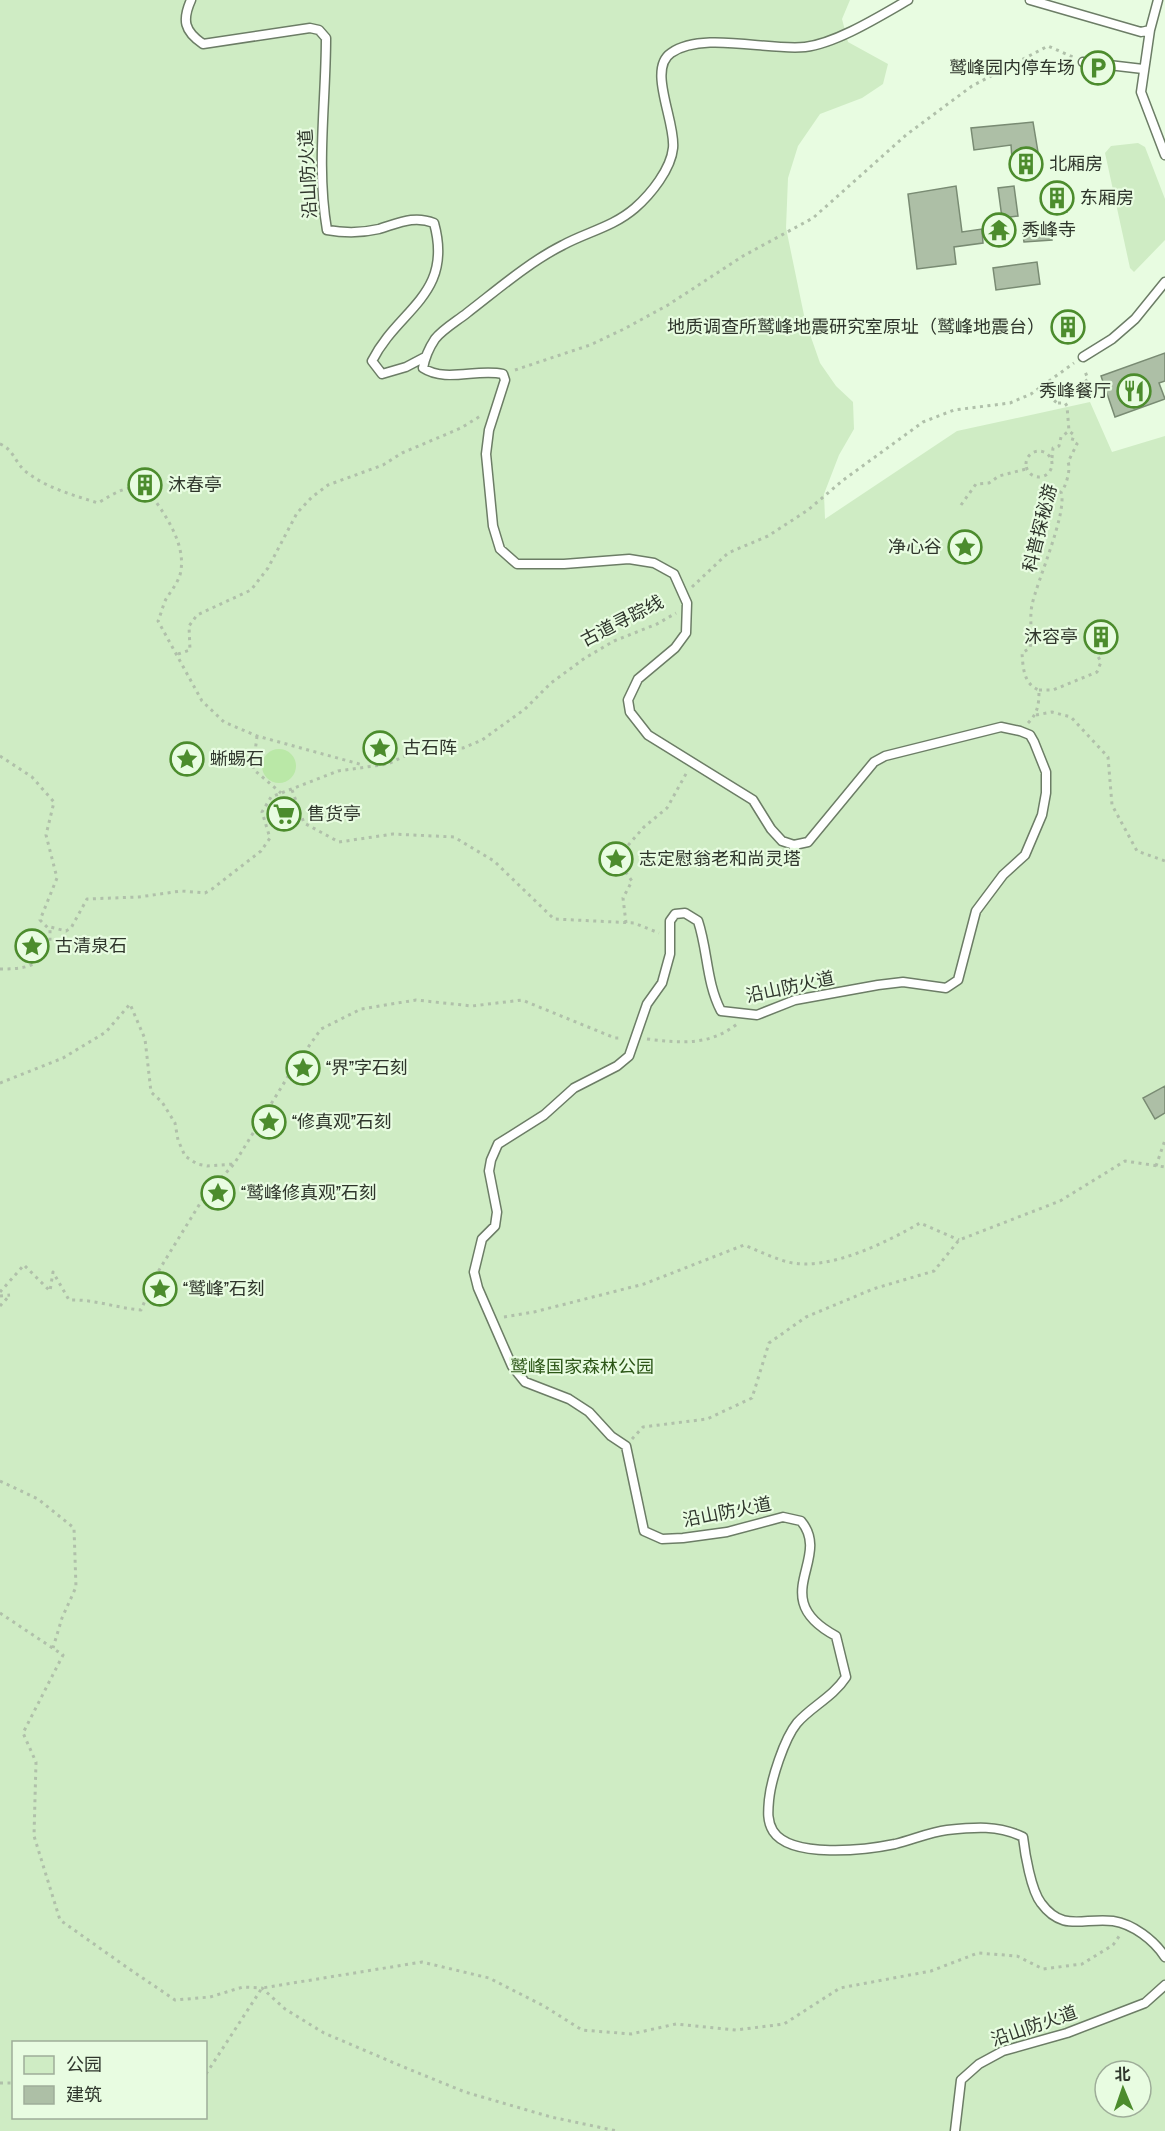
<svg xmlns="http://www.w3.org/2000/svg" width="1165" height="2131" font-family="'Archivo Narrow','Noto Sans SC',sans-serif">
  <rect width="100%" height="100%" fill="#e8fce1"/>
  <path fill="#cfecc4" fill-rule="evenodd" d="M0,0h850l-8,19 6,23 40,22 -5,20 -21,14 -42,16 -22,32 -10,32 -2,50 19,92 15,43 16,23 17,16 1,27 -15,26 -15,39 1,25 132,-88 133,-29 22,50 53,-16v1695h-1165zM14,2042h192v76h-192zM1105,2071h36v36h-36z
    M1138,143l7,4 20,52v41l-31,32 -4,-4 -25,-115 6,-7z"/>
  <path fill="#bae8a7" d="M262 766a17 17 0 1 1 34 0a17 17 0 1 1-34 0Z"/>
  <path fill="#adbfa6" stroke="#798b73" stroke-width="1.5" d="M1033,122l8,48 -28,3 -2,-28 -37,5 -3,-22z
    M1064,183l3,29 -17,1 -2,-28z
    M956,186l6,46 20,-3 1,14 -29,4 2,17 -39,5 -9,-75z
    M1014,186l4,30 -16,2 -4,-30z
    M1050,224l2,16 -28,2 -2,-15z
    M1037,262l3,22 -44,6 -3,-22z
    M1165,353v28l-6,2 6,16 -50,18 -14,-41z
    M135 485a10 10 0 1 1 20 0a10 10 0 1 1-20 0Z
    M1106,633l6,8 -5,8h-11l-5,-7 4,-8z
    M291,802l6,17 -19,7 -6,-17z
    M1165,1086v27l-10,6 -12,-21z"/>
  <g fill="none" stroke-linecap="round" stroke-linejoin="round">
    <g stroke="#6c7d66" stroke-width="11">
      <path id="service" d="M191,0c-9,20 -7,31 12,44l107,-16 9,2 7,8c0,64 -10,128 1,192 17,3 35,3 52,-1 20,-6 35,-14 55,-6 20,72 -36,86 -62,138l10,13 24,-7 19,-10
        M908,0c-28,16 -71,43 -103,47 -38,4 -102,-16 -134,6 -24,16 5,69 2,95 -2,21 -22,46 -38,60 -22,19 -48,24 -72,37 -34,17 -66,45 -96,68 -10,8 -24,16 -32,26 -6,9 -10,18 -12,29 23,15 54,0 80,6l2,6 -16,50 -3,24 7,72 7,23 17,15h47l65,-5 25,4 20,11 13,29 -1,30 -11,15 -37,31 -10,21 2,12 18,23 105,65 18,29 11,12 12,4 14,-3 66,-80 11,-6 116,-29 19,4 10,4 4,7 12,30v21l-4,22 -17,40 -22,20 -27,36 -18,69 -12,8 -43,-6 -25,3 -83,15 -38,15 -36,-4c-15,-29 -13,-60 -23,-90l-13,-8 -10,1 -5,7v33l-8,29 -15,21 -18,52 -12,10 -43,22 -30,27 -46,29 -7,16 -2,11 8,41 -2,14 -13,13 -8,33 4,16 34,78 13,16 44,17 20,13 22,24 15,10 18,85 18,8 21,-1 44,-6 56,-15 18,4c32,38 -36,77 35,115l10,41c-13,20 -34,29 -49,46 -13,16 -26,57 -28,77 -1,11 -2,21 4,31 18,28 93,19 122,13 17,-4 35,-12 52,-14 28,-3 51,-5 76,7 2,17 8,53 18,66 22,30 43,14 72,18 20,3 41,19 52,36
        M1030,0l111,32 9,-2 8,-30
        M1150,30l-9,62 24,63
        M1083,62l60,7
        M1083,357l29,-18 23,-20 30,-37
        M955,2131l6,-51 18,-16 24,-13 64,-18 78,-30 20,-18"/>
    </g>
    <path stroke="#b0c0aa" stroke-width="3" stroke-dasharray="3 4.5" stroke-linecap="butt" d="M515,370l75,-25 34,-16 44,-24 75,-49 70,-38 93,-83 66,-49 76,-40 25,11
      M0,444c13,5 15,18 25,27 21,17 48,24 73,32 17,-10 29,-19 49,-14 16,23 41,55 33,86 -3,9 -9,16 -14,24 -3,6 -5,15 -8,22l44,80 22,21 33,14 106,29
      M1026 464a13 13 0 1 1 26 0a13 13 0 1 1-26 0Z
      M1052,458l1,-10 6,-2 2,-9 8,-6
      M961,505l15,-21 13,-1 10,-7 27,-7
      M692,587l36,-34 40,-17 40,-26 34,-29 81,-59 31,-12 56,-7 21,-9 43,-31
      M178,654l12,-4 -1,-24 8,-11 54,-25 17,-22 29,-55 15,-16 16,-12 55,-20 19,-12 59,-25 21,-13
      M1039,690h14l44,-18 4,-10 -6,-11
      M1036,715l16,-3 19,5 37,40 4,48 25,46 28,10
      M1028,723c10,-10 11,-19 11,-33 -16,-6 -16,-24 -17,-37l8,-5c3,-14 -1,-28 2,-43 5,-24 36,-93 29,-113 5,-5 10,-23 7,-30l9,-18 -5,-3 2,-6 -5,-4 -2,-25 -2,-3h-11c9,-12 24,-14 34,-24l-4,-10
      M257,736l-4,33 28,24
      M0,756l32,21 22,25 -8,33 11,43 -17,42 9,9
      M292,790l12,33 35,19 54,-8 61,3 40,24 60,58 80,4 25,10
      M626,923l-3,-25 9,-17 -16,-22 28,-32 23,-19 20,-36
      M0,969c16,0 32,0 43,-13l-1,-12 8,-3v-14l16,4 5,-3 16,-29 52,-2 42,-6 24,2 7,-4 49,-38 9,-13 -8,-26 9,-15 67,-26 50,-7 29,-14 46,-2 19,-8 43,-31 26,-26 34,-25 29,-17 43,-17 19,-11
      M647,1039c34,4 62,7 90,-15
      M0,1083l63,-25 43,-26 24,-28 15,35 6,53 11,10 13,21 3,17 7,16 12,8 10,2 27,-2
      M1156,1166l9,-26
      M0,1292l24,-27 26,26 3,-19 16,28c25,-1 47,8 72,10l15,-35 48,-78 30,-33 58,-94 29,-41 40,-20 55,-9 56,6 50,-6 93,38h7
      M0,1296l10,-1
      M0,1306l10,-11
      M504,1317l30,-5 110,-28 100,-39c15,6 29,13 44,17 40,10 99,-20 132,-39l39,17
      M632,1439l11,-12 64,-8 45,-21 17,-55 37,-26 67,-28 61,-18 25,-31 101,-39 65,-40 40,6
      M0,1481l38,18 36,29 2,59 -14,31 -9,30
      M0,1613l63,42 -40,78 13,29 -2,74 26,84 65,46 50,34 35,-3 33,-10 19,1 23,21 39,24 82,35 59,24 86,25 66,14
      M206,2074l56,-86 160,-26 67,16 55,28 38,24 49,4 45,-10 60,6 48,-6 56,-36 91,-17 47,-18 39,3 26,13 39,-5 31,-19 7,-10
      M0,2083h14"/>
    <use href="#service" stroke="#fff" stroke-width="8"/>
  </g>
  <defs>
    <g id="parking-ring" transform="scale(1.725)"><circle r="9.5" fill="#e8fce1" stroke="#4c8c2d" stroke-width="1.5"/><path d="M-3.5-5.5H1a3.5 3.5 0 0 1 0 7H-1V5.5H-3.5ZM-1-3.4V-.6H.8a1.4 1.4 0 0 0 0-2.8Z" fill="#4c8c2d"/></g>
    <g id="building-ring" transform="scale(1.725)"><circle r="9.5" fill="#e8fce1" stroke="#4c8c2d" stroke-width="1.5"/><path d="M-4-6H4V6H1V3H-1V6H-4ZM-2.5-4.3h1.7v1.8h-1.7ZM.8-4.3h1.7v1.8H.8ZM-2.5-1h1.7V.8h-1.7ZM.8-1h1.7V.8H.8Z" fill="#4c8c2d"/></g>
    <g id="temple-ring" transform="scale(1.725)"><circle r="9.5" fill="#e8fce1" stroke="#4c8c2d" stroke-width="1.5"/><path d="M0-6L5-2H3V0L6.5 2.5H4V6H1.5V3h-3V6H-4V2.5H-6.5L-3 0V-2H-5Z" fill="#4c8c2d"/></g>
    <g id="restaurant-ring" transform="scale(1.725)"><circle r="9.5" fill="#e8fce1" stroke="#4c8c2d" stroke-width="1.5"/><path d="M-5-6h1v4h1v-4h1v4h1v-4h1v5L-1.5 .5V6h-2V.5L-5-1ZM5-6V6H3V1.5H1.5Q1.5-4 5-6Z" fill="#4c8c2d"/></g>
    <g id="sight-ring" transform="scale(1.725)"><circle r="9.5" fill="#e8fce1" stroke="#4c8c2d" stroke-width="1.5"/><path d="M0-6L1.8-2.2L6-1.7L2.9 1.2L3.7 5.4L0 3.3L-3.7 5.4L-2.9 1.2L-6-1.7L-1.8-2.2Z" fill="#4c8c2d"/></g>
    <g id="supermarket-ring" transform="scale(1.725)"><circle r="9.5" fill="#e8fce1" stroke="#4c8c2d" stroke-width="1.5"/><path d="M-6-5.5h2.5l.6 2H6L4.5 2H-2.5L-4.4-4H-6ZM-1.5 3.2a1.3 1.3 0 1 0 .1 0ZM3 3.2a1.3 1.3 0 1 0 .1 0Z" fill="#4c8c2d"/></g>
  </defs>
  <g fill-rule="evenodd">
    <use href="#parking-ring" x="1098" y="68"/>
    <use href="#building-ring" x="1026" y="164"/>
    <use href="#building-ring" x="1057" y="198"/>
    <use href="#temple-ring" x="999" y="230"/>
    <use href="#building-ring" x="1068" y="327"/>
    <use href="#restaurant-ring" x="1134" y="391"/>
    <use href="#building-ring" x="145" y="485"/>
    <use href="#sight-ring" x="965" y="547"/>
    <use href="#building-ring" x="1101" y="637"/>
    <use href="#sight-ring" x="380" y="748"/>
    <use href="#sight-ring" x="187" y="759"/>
    <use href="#supermarket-ring" x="284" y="814"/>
    <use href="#sight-ring" x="616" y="859"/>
    <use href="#sight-ring" x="32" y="946"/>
    <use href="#sight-ring" x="303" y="1068"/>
    <use href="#sight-ring" x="269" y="1122"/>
    <use href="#sight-ring" x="218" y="1193"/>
    <use href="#sight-ring" x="160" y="1289"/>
  </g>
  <g text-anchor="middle" stroke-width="4.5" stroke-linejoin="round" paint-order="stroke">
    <g font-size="18" fill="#2f362c" stroke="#e8fce1" text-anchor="start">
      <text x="1075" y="74" text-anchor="end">鹫峰园内停车场</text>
      <text x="1049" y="170">北厢房</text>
      <text x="1080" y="204">东厢房</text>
      <text x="1022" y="236">秀峰寺</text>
      <text x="1045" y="333" text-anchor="end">地质调查所鹫峰地震研究室原址（鹫峰地震台）</text>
      <text x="1111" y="397" text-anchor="end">秀峰餐厅</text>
      <text x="168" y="491">沐春亭</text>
      <text x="942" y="553" text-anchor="end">净心谷</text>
      <text x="1078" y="643" text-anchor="end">沐容亭</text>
      <text x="403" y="754">古石阵</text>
      <text x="210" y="765">蜥蜴石</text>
      <text x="307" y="820">售货亭</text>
      <text x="639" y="865">志定慰翁老和尚灵塔</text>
      <text x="55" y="952">古清泉石</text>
      <text x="326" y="1074">“界”字石刻</text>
      <text x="292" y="1128">“修真观”石刻</text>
      <text x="241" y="1199">“鹫峰修真观”石刻</text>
      <text x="183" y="1295">“鹫峰”石刻</text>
    </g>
    <g font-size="18" fill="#2f362c" stroke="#e8fce1">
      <text transform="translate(308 174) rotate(-93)" y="6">沿山防火道</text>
      <text transform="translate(1040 528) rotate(-76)" y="6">科普探秘游</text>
      <text transform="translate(622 621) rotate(-27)" y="6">古道寻踪线</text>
      <text transform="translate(790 987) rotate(-12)" y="6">沿山防火道</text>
      <text transform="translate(727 1512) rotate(-11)" y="6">沿山防火道</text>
      <text transform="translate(1034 2026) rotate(-19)" y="6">沿山防火道</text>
    </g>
    <g font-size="18" fill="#2c5617" stroke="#e8fce1">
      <text x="582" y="1373">鹫峰国家森林公园</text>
    </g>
  </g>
  <rect x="12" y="2041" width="195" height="78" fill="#e8fce1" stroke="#9ead99" stroke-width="1.5"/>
  <rect x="24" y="2056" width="30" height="18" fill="#cfecc4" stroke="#9ead99" stroke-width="1.5"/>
  <text x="66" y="2071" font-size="18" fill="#2f362c">公园</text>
  <rect x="24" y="2086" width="30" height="18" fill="#adbfa6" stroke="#9ead99" stroke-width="1.5"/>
  <text x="66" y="2101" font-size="18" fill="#2f362c">建筑</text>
  <g transform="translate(1123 2089) rotate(358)"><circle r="28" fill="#e8fce1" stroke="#9ead99" stroke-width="1.5"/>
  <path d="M0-4.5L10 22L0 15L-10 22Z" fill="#4c8c2d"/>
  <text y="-9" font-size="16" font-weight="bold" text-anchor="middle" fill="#2f362c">北</text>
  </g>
</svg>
